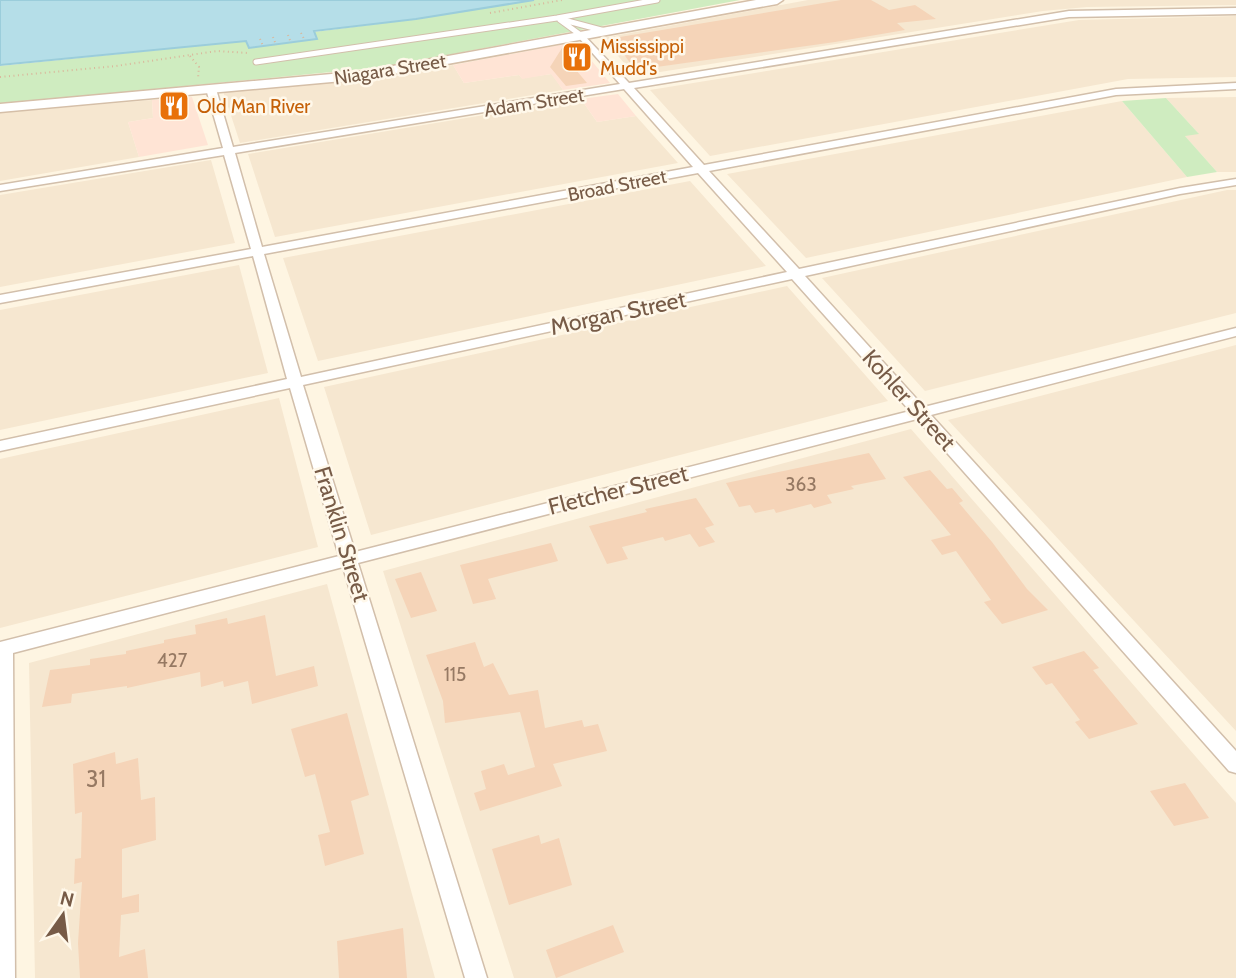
<svg xmlns="http://www.w3.org/2000/svg" width="1236" height="978" font-family="Cabin,sans-serif">
  <rect width="100%" height="100%" fill="#fef5e2"/>
  <path fill="#f6e7d0" d="M808,0h428v5l-149,2 -44,4 -408,65 -32,-38z
    M1236,16v61l-108,2 -418,77 -60,-66 429,-70z
    M453,65l11,18 55,-8 3,3 30,-4 11,16 -323,53 -17,-52 166,-14z
    M1236,97v75h-19l-33,-37 14,-2 -32,-35z
    M581,99l16,23 39,-6 42,47 -403,74 -27,-83z
    M152,100l1,18 -25,4 11,35 -139,24v-68z
    M1122,101l65,76 -381,81 -79,-84z
    M211,160l24,83 -235,44v-92z
    M690,181l76,85 -448,95 -35,-103z
    M1227,190h9v123l-311,78 -103,-113z
    M239,265l29,108 -268,57v-120z
    M787,286l101,115 -517,134 -47,-148z
    M1236,345v386l-288,-311z
    M279,398l39,149 -318,81v-169z
    M911,429l325,374v175h-722l-131,-407z
    M327,584l108,394h-400l-6,-315z"/>
  <path fill="#ffe4d5" d="M576,42l34,41 -47,7 -12,-16 -29,5 -3,-4 -55,8 -11,-18z
    M618,94l18,22 -39,6 -16,-23z
    M192,97l16,48 -69,12 -11,-35 25,-4 -1,-18z"/>
  <path fill="#cfecc0" d="M534,0h206l-357,67 -383,37v-38l246,-25 3,7 68,-9 -3,-7 102,-13z
    M1166,98l33,36 -14,2 32,36 -30,5 -65,-76z"/>
  <path fill="#b5dee8" stroke="#9bcddb" stroke-width="2" d="M0,0h534l-118,19 -102,12 3,8 -68,9 -3,-7 -246,24z"/>
  <path fill="#f5d4b8" d="M841,0h30l18,10 26,-5 21,14 -39,4 8,7 -70,12 -200,28 -12,-17 -15,-14z
    M562,48l18,1 -9,15 16,19 -21,3 -16,-19z
    M869,453l17,26 -35,7 3,3 -27,6 5,8 -18,5 -3,-4 -35,9 -2,-4 -19,4 -5,-8 -11,2 -13,-24z
    M930,470l17,19 5,-1 11,13 -4,2 33,39 35,47 21,21 -46,14 -18,-22 7,-2 -35,-49 -14,4 -11,-15 20,-5 -48,-58z
    M696,498l18,27 -9,3 10,14 -16,5 -9,-13 -25,7 -2,-4 -41,10 6,12 -21,5 -18,-38 58,-14 -2,-3z
    M551,543l7,18 -70,18 8,20 -23,5 -13,-39z
    M421,572l16,39 -26,7 -16,-39z
    M265,615l11,61 38,-10 4,20 -66,18 -4,-23 -24,6 -1,-6 -22,6 -1,-15 -73,16v-2l-55,8 -1,9 -29,4 8,-37 40,-5v-6l36,-5v-3l38,-8v-3l32,-6 -1,-9 32,-7 1,6z
    M475,642l9,25 9,-4 16,32 29,-5 7,38 37,-8 2,7 14,-3 9,27 -54,13 9,22 -82,25 -6,-18 12,-4 -5,-18 23,-7 4,11 27,-8 -15,-55 -75,11 -2,-22 -17,-46z
    M1084,651l15,17 -6,2 45,54 -49,15 -14,-17 5,-2 -28,-37 -6,2 -14,-18z
    M347,713l22,82 -18,6 13,53 -39,12 -7,-31 12,-3 -15,-58 -10,3 -14,-48z
    M115,752l1,12 22,-6 3,42 14,-3 1,43 -34,9v49l17,-4v18l-18,3 -2,42 26,-8 3,29h-68l-2,-35 4,-61 -8,2 1,-25 6,-1 1,-46 -7,2 -2,-50z
    M1185,783l24,35 -35,8 -24,-35z
    M539,835l2,9 18,-6 13,47 -63,20 -17,-56z
    M613,925l11,27 -68,26 -10,-28z
    M403,928l4,50h-68l-2,-37z"/>
  <g fill="none" stroke-linecap="round" stroke-linejoin="round">
    <g stroke="#d2bfab" stroke-width="7">
      <path id="lane" d="M560,19l45,12
        M560,20l22,16
        M256,62l301,-44 100,-18"/>
    </g>
    <g stroke="#d2bfab" stroke-width="3">
      <path id="street" d="M1236,8v6l-167,3 -435,71 70,77 412,-76 120,-6v6l-120,6 -407,76 90,98 381,-81 56,-9v6l-56,9 -375,82 119,131 312,-79v8l-305,79 305,336v22l-7,-2 -312,-352 -559,144 129,415h-22l-122,-411 -330,86 2,325h-15v-336l339,-86 -49,-168 -290,63v-10l287,-62 -34,-123 -253,47v-8l251,-46 -27,-94 -224,36v-6l223,-37 -17,-59 5,-3 5,3 17,58 387,-63 -41,-46v-4l3,-1 47,50 440,-72zM624,89l69,78 -431,80 -27,-94zM698,173l89,99 -486,105 -37,-123zM792,279l118,132 -555,141 -52,-167z"/>
    </g>
    <g stroke="#d5bfa8" stroke-width="3">
      <path id="secondary" d="M756,0h27l-6,4 -412,75 -365,33v-8l365,-33z"/>
    </g>
    <path stroke="#dab79b" stroke-width="2" stroke-dasharray="1 3.5" stroke-linecap="butt" d="M490,13l72,-13
      M301,33l4,8
      M288,35l3,8
      M273,37l3,8
      M260,39l3,7
      M190,56l9,11 -1,11
      M0,77l116,-11 101,-15 31,2"/>
    <use href="#lane" stroke="#fff" stroke-width="5"/>
    <use href="#street" fill="#fff" fill-rule="evenodd"/>
    <use href="#secondary" fill="#fff" fill-rule="evenodd"/>
  </g>
  <defs>
    <g id="restaurant-square" transform="scale(1.575)"><rect x="-9" y="-9" width="18" height="18" rx="4" fill="#e8710a" stroke="#fff8ea"/><path d="M-5-6h1v4h1v-4h1v4h1v-4h1v5L-1.5 .5V6h-2V.5L-5-1ZM5-6V6H3V1.5H1.5Q1.5-4 5-6Z" fill="#fff"/></g>
  </defs>
  <g fill-rule="evenodd">
    <use href="#restaurant-square" x="577" y="57"/>
    <use href="#restaurant-square" x="174" y="106"/>
  </g>
  <g text-anchor="middle" stroke-width="5" stroke-linejoin="round" paint-order="stroke">
    <g font-size="19" fill="#c56008" stroke="#fff8ea" text-anchor="start">
      <text x="600" y="53">Mississippi<tspan x="600" dy="22">Mudd's</tspan></text>
      <text x="197" y="113">Old Man River</text>
    </g>
    <g font-size="19" fill="#775b47" stroke="#fff8ea">
      <text transform="translate(390 69) rotate(-9)" y="7">Niagara Street</text>
      <text transform="translate(534 102) rotate(-9)" y="7">Adam Street</text>
      <text transform="translate(617 185) rotate(-11)" y="7">Broad Street</text>
    </g>
    <g font-size="19" fill="#967963">
      <text x="801" y="491">363</text>
      <text x="172" y="667">427</text>
      <text x="455" y="681">115</text>
    </g>
    <g font-size="23" fill="#775b47" stroke="#fff8ea">
      <text transform="translate(618 313) rotate(-12)" y="8">Morgan Street</text>
      <text transform="translate(909 400) rotate(48)" y="8">Kohler Street</text>
      <text transform="translate(618 490) rotate(-14)" y="8">Fletcher Street</text>
      <text transform="translate(342 534) rotate(73)" y="8">Franklin Street</text>
    </g>
    <g font-size="23" fill="#967963">
      <text x="96" y="787">31</text>
    </g>
  </g>
  <g transform="translate(63 915) rotate(14)" stroke="#fff8ea" stroke-width="5" paint-order="stroke">
  <path d="M0-5L12 26L0 18L-12 26Z" fill="#775b47"/>
  <text y="-10" font-size="19" font-weight="bold" text-anchor="middle" fill="#775b47">N</text>
  </g>
</svg>
